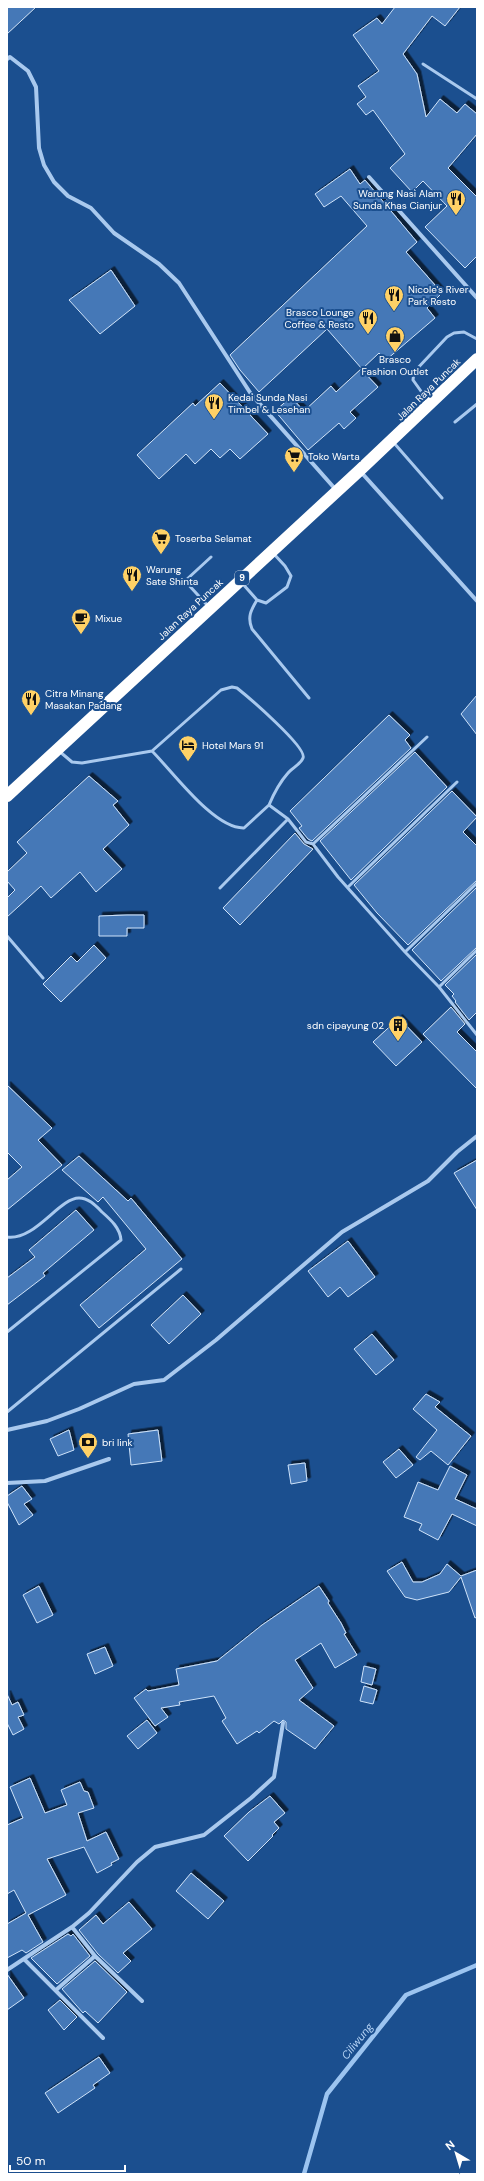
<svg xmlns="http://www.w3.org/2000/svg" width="484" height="2181" font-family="'DM Sans',sans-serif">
  <defs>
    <filter id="shadow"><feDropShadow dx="3.5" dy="-3.5" stdDeviation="0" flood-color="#0009"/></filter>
  </defs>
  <rect width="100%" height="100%" fill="#1b4f8f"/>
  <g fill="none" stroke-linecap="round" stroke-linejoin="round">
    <path stroke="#9cc4f0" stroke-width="4.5" d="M304,2174l23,-80 79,-99 71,-30"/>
  </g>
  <path fill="#4478b7" stroke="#cfe3fa" filter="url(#shadow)" d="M7,7h29l-29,27z
    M395,7h65l-15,19 -13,-10 -29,38 14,20 9,43 14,-18 17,14 8,-9 12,10v20l-29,34 29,29v59l-12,12 -40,-41 22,-21 -24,-25 -11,11 -22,-24 15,-14 -32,-44 -7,5 -9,-11 9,-7 -8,-11 21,-15 -26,-36 24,-17 5,6z
    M350,169l10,15 5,-4 52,62 -11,10 36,41 -15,15 8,10 -49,42 -7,-7 -17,16 -35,-40 -68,63 -19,-22 -10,-15 137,-129 -26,-30 -17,11 -9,-13z
    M111,270l24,36 -35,28 -31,-34z
    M361,369l17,18 -28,25 6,6 -12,11 -5,-6 -31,27 -33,-39 16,-14 13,14 27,-25 5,6z
    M220,383l48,51 -28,25 -10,-10 -10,9 -9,-9 -16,15 -9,-10 -27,25 -22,-24 56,-52 2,3z
    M477,695v40l-16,-21z
    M389,715l21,20 -5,5 6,8 -99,93 -4,-2 -9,-11 3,-2 -12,-15z
    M415,752l32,35 -96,93 -31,-39z
    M89,776l29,25 -5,4 16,20 -26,24 19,20 -26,23 -16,-20 -29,26 -10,-12 -34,31v-19l8,-8 -8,-9v-9l20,-19 -10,-11z
    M452,791l25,26 -14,15 14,14v34l-69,65 -31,-32 -23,-28z
    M295,833l9,11 9,5 -73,76 -17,-17z
    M477,887v60l-36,34 -29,-31z
    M127,915h17v13h-17v8h-28v-20z
    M94,945l12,13 -45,44 -18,-18 28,-28 6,6z
    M477,954v58l-8,8 -14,-18 1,-1 -4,-5 2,-2 -9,-9z
    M451,1007l14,17 -8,8 20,20v37l-54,-55z
    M399,1018l23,24 -26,24 -23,-24z
    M7,1085l45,43 -14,12 24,25 -55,45v-30l15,-13 -15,-15z
    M79,1156l49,45 3,-3 51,61 -83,69 -19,-23 66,-56 -43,-52 -5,5 -36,-32z
    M477,1160v50l-23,-37z
    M76,1210l18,20 -51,43 2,3 -38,29v-27l28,-21 -6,-7z
    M348,1241l27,36 -27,20 -8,-10 -12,10 -20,-26z
    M183,1295l18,19 -32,30 -18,-19z
    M372,1334l22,26 -18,15 -22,-26z
    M426,1394l14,8 -5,5 36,29 -23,29 -17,-14 -11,9 -4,-3 21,-27 -24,-21z
    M69,1430l5,20 -16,6 -8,-17z
    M158,1430l4,31 -31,4 -3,-31z
    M399,1449l14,16 -17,13 -13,-16z
    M305,1463l2,18 -16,3 -3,-19z
    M450,1466l17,9 -12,24 22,10v17l-25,-12 -14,26 -19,-10 3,-6 -18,-7 14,-35 20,8z
    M22,1486l10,13 -8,5 9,11 -14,10 -12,-23v-6z
    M402,1562l11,20h9l18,-8 7,-10 14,12 16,-6v47l-2,1 -14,-41 -12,15 -32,8 -12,-3 -18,-26z
    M39,1586l14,29 -16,8 -14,-28z
    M319,1586l10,15 -1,2 13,20 5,10 -2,1 13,21 -22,13 -14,-25 -26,17 18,28 -14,12 35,26 -19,23 -29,-20v-7l-3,-2 -4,4 -5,-3 -15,12 -2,-2 -20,13 -15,-23 4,-3 -12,-22 -35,6 1,3 -19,3 7,9 -13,9 -21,-28 12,-9 2,2 31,-6 -3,-16 41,-8 45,-36z
    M105,1647l8,19 -18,8 -8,-20z
    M364,1666l12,3 -4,16 -11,-3z
    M364,1686l13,4 -4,14 -13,-3z
    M7,1694l5,11 6,-3 6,13 -6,2 6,12 -11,6 -6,-12z
    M147,1720l10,13 -19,16 -11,-13z
    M30,1778l15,35 22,-8 -6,-15 19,-8 4,9 4,1 6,16 -16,5 9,28 19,-9 13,27 -8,4 1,2 -15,8 -13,-26 -37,12 19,36 -38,20 15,27 -17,11 -4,-3 -15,8v-34l19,-11 -12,-23 -7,4v-69l16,-7 -13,-31z
    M270,1796l15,17 -11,9 5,6 -7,7 1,1 -25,25 -24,-25 25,-24z
    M191,1873l33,28 -16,18 -32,-28z
    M129,1902l23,27 -29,24 8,8 -13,12 -20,-19 -19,-24 17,-15 7,9z
    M68,1934l3,2 2,-2 17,22 -33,28 -26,-26z
    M95,1961l32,31 -29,31 -13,-12 -2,2 -21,-24z
    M7,1974l17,24 -17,12z
    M60,2000l17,17 -13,13 -16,-20z
    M99,2057l11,16 -17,12 2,3 -37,25 -13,-20z"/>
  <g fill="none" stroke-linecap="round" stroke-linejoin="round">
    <path stroke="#a9c9ee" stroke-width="3" d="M423,64l54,35
      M428,401l-15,-21 1,-8 33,-35 7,-4 10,-1 13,7
      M455,422l22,-18
      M394,443l48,55
      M242,583l15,17 9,3 21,-16 4,-11 -6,-10 -12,-13
      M257,600c-6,10 -10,17 -5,29l57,69
      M208,606l-23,-25 26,-24
      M59,751l13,11 10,1 70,-12c21,21 62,78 92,77l25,-23 19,14 18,23 7,2 25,33 67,75 34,35 38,48
      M152,751l69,-61 11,-3 5,1c10,8 71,60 66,70 -2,6 -11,10 -15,15 -8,9 -14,20 -19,32
      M313,844l114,-107
      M348,887l109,-105
      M220,888l68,-69
      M7,936l36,42
      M405,952l72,-69
      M439,987l38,-37
      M7,1237c28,4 52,-39 72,-39 10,0 17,8 23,14 9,8 18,16 19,28l-114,92
      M7,1412l174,-143"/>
    <path stroke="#a9c9ee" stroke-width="4" d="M7,59l3,-2 18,14 8,16 3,61 5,17 10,17 14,14 23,12 23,25 45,31 20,19 72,111 86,97
      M369,177l108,121
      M360,471l117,130
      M7,1430l40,-9 32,-12 55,-25 30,-4 52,-40 126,-108 86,-51 29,-29 20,-16
      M7,1483l38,-2 64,-22
      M72,1927l23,29 47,45
      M24,1959l79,79
      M7,1970l65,-43 17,-14 48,-51 18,-15 49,-12 47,-37 23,-21 9,-54
      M56,1990l39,-34"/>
    <path stroke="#fff" stroke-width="12" d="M7,796l353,-326 117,-111"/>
  </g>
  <defs>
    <g id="restaurant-pin" transform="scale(1)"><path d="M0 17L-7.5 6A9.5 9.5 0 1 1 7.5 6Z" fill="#ffd166" stroke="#1b4f8f"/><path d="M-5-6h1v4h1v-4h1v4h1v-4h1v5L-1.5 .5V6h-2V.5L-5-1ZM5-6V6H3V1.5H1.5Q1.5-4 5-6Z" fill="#111"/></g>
    <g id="shop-pin" transform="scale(1)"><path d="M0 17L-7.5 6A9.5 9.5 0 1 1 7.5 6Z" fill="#ffd166" stroke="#1b4f8f"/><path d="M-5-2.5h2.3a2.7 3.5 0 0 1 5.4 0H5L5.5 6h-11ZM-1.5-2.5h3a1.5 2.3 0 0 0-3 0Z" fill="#111"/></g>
    <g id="supermarket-pin" transform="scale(1)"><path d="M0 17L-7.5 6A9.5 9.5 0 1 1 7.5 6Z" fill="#ffd166" stroke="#1b4f8f"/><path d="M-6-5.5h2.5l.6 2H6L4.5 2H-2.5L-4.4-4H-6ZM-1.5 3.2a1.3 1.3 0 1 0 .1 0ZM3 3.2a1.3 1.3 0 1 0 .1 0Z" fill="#111"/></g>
    <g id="cafe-pin" transform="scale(1)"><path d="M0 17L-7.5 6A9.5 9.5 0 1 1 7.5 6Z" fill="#ffd166" stroke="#1b4f8f"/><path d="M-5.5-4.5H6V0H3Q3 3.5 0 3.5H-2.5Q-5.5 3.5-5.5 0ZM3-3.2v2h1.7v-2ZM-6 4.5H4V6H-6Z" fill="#111"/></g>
    <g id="hotel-pin" transform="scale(1)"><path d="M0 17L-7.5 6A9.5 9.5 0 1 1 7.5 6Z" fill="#ffd166" stroke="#1b4f8f"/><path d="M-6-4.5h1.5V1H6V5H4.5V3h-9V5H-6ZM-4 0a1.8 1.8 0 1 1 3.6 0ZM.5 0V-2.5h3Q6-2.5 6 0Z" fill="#111"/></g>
    <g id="building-pin" transform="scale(1)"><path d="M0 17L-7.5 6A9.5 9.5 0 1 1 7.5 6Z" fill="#ffd166" stroke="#1b4f8f"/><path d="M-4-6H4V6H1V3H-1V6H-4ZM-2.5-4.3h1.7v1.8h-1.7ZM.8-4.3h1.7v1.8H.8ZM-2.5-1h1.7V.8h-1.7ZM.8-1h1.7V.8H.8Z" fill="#111"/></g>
    <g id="bank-pin" transform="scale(1)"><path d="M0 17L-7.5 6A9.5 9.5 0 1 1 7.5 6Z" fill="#ffd166" stroke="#1b4f8f"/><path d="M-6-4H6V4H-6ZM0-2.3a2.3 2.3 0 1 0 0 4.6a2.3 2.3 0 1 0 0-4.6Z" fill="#111"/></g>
  </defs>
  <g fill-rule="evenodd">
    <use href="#restaurant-pin" x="456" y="199"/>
    <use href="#restaurant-pin" x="394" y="295"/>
    <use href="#restaurant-pin" x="368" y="318"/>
    <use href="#shop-pin" x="395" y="336"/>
    <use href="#restaurant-pin" x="214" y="403"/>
    <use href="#supermarket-pin" x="294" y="456"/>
    <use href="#supermarket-pin" x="161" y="538"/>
    <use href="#restaurant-pin" x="132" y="575"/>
    <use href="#cafe-pin" x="81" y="618"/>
    <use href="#restaurant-pin" x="31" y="699"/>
    <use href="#hotel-pin" x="188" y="745"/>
    <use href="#building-pin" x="398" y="1025"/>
    <use href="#bank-pin" x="88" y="1442"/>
  </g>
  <g text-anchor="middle" stroke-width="4" stroke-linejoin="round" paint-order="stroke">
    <rect fill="#1b4f8f" stroke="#bbcadd" stroke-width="1" x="235" y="571" width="14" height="14" rx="3"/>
    <g font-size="9" font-weight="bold" fill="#fff">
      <text x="242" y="581">9</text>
    </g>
    <g font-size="10" fill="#fff" stroke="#1b4f8f" text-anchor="start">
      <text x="442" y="197" text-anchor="end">Warung Nasi Alam<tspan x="442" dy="12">Sunda Khas Cianjur</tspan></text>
      <text x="408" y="293">Nicole's River<tspan x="408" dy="12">Park Resto</tspan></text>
      <text x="354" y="316" text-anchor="end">Brasco Lounge<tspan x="354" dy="12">Coffee &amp; Resto</tspan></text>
      <text x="395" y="363" text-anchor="middle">Brasco<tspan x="395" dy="12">Fashion Outlet</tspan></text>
      <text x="228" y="401">Kedai Sunda Nasi<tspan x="228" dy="12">Timbel &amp; Lesehan</tspan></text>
      <text x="308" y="460">Toko Warta</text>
      <text x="175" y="542">Toserba Selamat</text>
      <text x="146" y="573">Warung<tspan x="146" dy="12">Sate Shinta</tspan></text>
      <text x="95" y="622">Mixue</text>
      <text x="45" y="697">Citra Minang<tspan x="45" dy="12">Masakan Padang</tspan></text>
      <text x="202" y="749">Hotel Mars 91</text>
      <text x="384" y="1029" text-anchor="end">sdn cipayung 02</text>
      <text x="102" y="1446">bri link</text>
    </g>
    <g font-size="10" fill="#fff" stroke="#1b4f8f">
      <text transform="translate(428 389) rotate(-44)" y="4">Jalan Raya Puncak</text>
      <text transform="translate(190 609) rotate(-43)" y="4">Jalan Raya Puncak</text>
    </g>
    <g font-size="11" font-style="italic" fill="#b5d3f5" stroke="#1b4f8f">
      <text transform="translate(357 2041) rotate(-51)" y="4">Ciliwung</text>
    </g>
  </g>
  <rect width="484" height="2181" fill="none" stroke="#ffffff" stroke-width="16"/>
  <g transform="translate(456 2153) rotate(322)" stroke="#1b4f8f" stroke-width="3" paint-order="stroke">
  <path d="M0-3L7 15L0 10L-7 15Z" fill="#ffffff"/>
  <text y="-6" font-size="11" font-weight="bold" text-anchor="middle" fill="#ffffff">N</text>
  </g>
  <path d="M10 2165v6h115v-6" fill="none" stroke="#ffffff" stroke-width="2"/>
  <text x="16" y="2165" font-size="12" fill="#ffffff" stroke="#1b4f8f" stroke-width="3" paint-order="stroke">50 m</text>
</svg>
